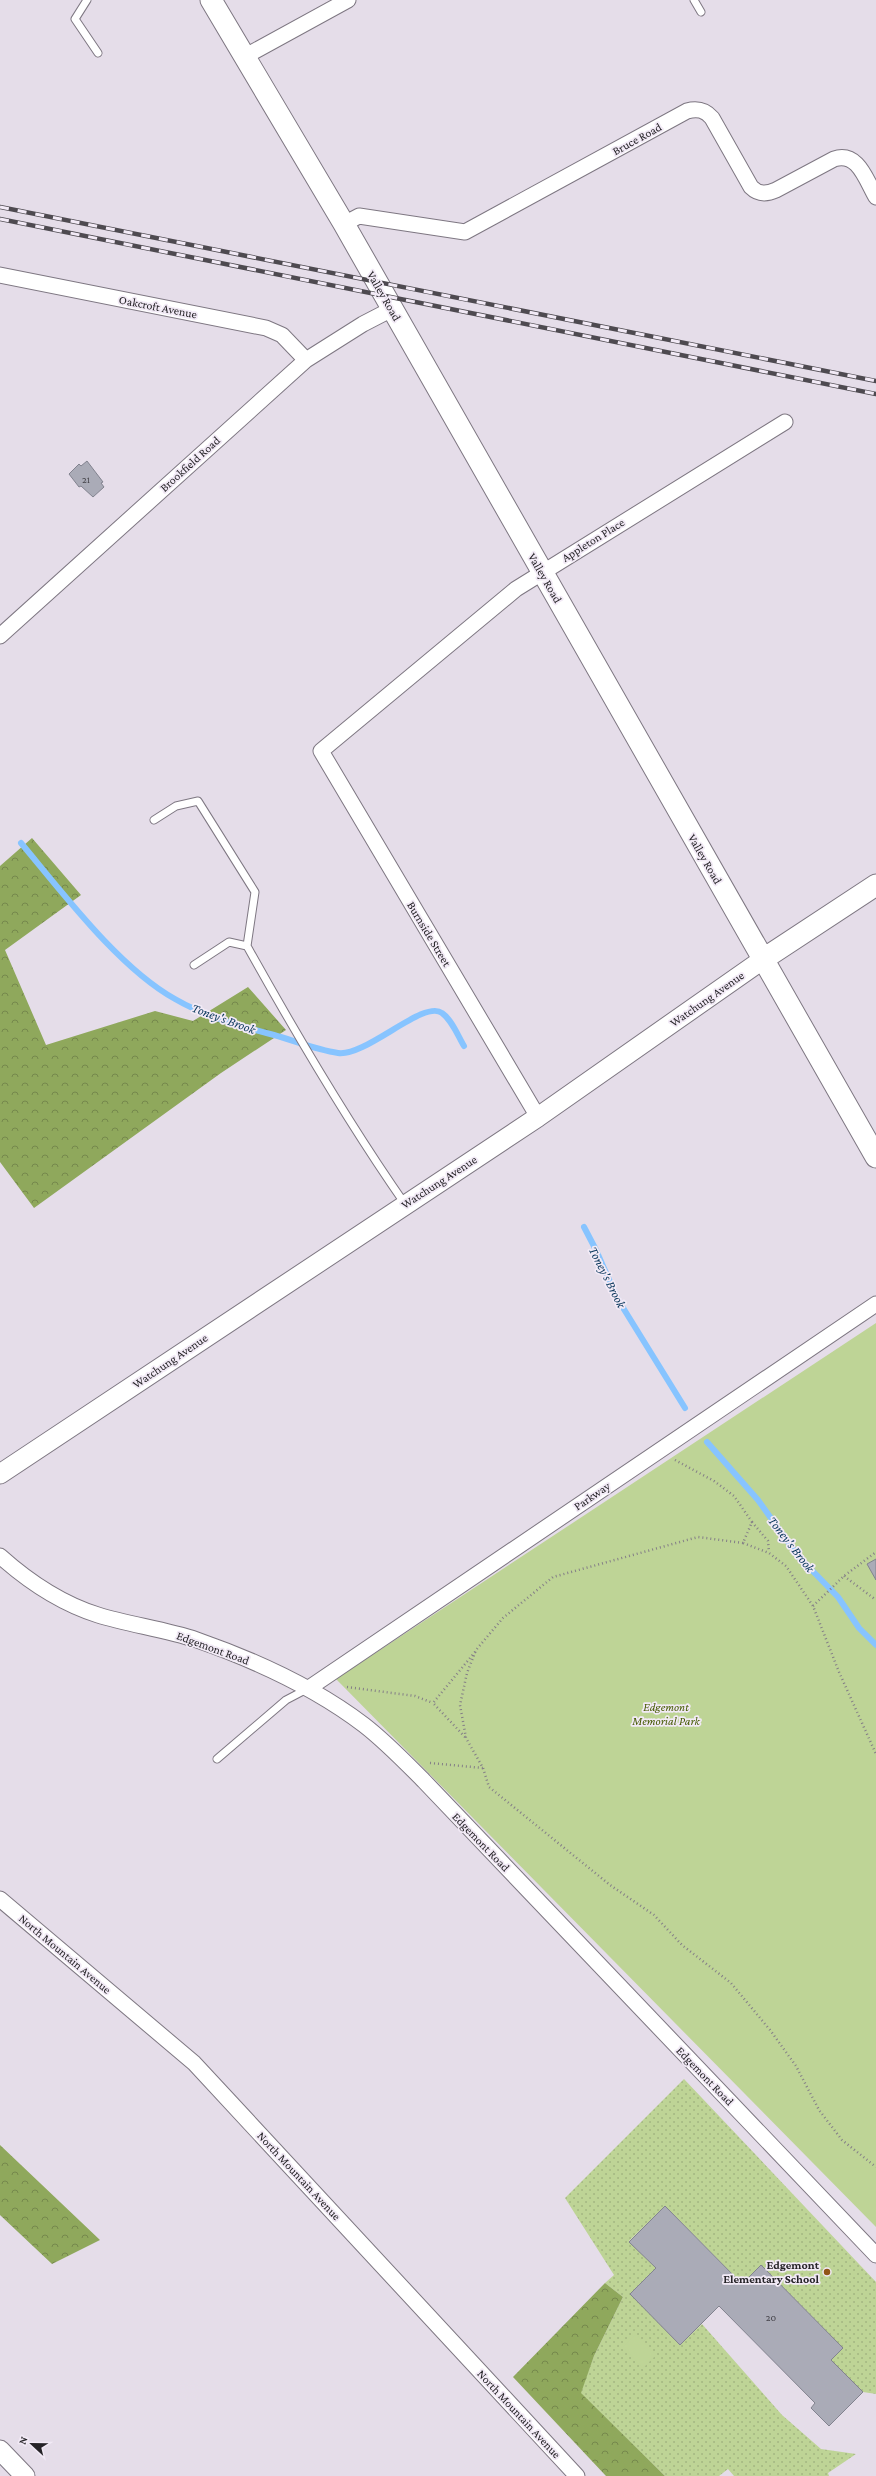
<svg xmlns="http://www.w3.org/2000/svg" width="876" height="2476" font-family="'Crimson Pro',serif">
  <defs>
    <pattern id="grass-dots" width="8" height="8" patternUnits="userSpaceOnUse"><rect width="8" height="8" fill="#bed496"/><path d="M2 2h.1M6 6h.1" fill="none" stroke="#a3b681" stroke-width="1.8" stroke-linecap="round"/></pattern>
    <pattern id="forest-crowns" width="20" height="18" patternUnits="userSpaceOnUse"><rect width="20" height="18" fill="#8fa85c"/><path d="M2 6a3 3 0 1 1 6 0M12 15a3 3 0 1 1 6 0" fill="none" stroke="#75884c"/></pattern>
  </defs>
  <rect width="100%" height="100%" fill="#e5dde9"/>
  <path fill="url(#grass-dots)" d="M684,2079l192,203v112l-13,-2 -32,-32 12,-12 -82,-83 -19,19 -77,-78 -36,35 27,27 24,77 22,-21 80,91 39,34 35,5 -28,19 1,3h-95l-6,-7 -9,7h-54l-85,-83 14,-37 29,-59 -18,-14 9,-8 -49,-77z"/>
  <path fill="url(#forest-crowns)" d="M32,838l49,57 -76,55 41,95 109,-34 38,10 55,-34 38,43 -65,43 -187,135 -34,-46v-296z
    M0,2145l100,95 -48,24 -52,-49z
    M605,2283l18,14 -29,59 -13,37 84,83h-59l-93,-99z"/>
  <path fill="#bed496" d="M876,1323v904l-540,-548z
    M636,2334l20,21 -13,13 -20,-21z"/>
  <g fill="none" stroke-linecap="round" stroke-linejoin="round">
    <path stroke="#87c4ff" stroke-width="6" d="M21,843c41,49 98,125 154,156 31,18 65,27 99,36 21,6 43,15 64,18 28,4 86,-54 104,-40 10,7 16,23 22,33
      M584,1227l12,23 21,48 68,110
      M707,1442l51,58 40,56 40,41 21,31 17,17"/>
  </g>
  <path fill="#aaabb7" stroke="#82838f" d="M87,461l16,21 -2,1 3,4 -11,10 -12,-11 -2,1 -10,-13 10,-10 2,2z
    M876,1559v21l-9,-16z
    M665,2206l77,78 19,-19 82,83 -12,12 32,32 -34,34 -18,-18 4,-5 -96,-97 -39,39 -50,-51 26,-26 -27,-26z"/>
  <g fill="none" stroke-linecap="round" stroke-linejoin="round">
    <g stroke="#7e7782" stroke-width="9">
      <path id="service" d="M87,0l-12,19 23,34
        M694,0l7,12
        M154,820l22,-14 22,-5 57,91 -8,54
        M194,965l35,-23 18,4c49,88 100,175 158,258
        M217,1759l69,-59 21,-11"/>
    </g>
    <g stroke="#7e7782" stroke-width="17">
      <path id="minor" d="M244,57l104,-57
        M344,224l15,-8 106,16 222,-121c11,-3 18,-1 25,7l39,69c8,8 16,7 25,3l58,-31c24,-8 32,21 42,38
        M0,275l266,53 16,7 24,25
        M0,636l306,-276 57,-36 29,-15
        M538,1117l-217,-366 195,-162 269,-167
        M0,1556c29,26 60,47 98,59 32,10 67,14 99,25 60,21 117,47 167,85 22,17 41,37 60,56l452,474
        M309,1688l567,-384
        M0,1899l194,164 383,413"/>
    </g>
    <g stroke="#7e7782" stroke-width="21">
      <path id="tertiary" d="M0,1474l538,-357 224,-157
        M0,2450l25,26"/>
    </g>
    <g stroke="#7e7782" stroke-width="23">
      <path id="secondary" d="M211,0l133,224 532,933
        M762,960l114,-75"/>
    </g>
    <path stroke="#847f87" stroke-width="2.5" stroke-dasharray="1 3" stroke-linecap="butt" d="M675,1460l39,21 20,15 18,26 -9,21 26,10 17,13 27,40 26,66 37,82
      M752,1522l16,19 1,11
      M743,1543l-45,-6 -145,40 -50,41 -27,32 -9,23 -7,32 6,33 17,30 6,19 121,98 44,30 28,30 49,38 39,47 26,36 23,44 23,30 34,27
      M844,1576l32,24
      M813,1606l31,-30 32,-24
      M347,1687l68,9 18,7
      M465,1737l-32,-34 42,-51
      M430,1763l53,5"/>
    <use href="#service" stroke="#fff" stroke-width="7"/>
    <use href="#minor" stroke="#fff" stroke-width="15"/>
    <use href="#tertiary" stroke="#fff" stroke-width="19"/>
    <use href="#secondary" stroke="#fff" stroke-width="21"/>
    <g stroke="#4e4a50" stroke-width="4.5">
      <path id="rail" d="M0,207l876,174
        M0,219l876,175"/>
    </g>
    <use href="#rail" stroke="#f2eaf6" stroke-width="3" stroke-dasharray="9" stroke-linecap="butt"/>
  </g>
  <circle fill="#915417" stroke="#f2eaf6" stroke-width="1.5" cx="827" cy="2272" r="4"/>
  <g text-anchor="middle" stroke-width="3.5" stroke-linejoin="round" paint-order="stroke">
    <g font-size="10" fill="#46454b">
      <text x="86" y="483">21</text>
      <text x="771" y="2321">20</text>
    </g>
    <g font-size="12" fill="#252327" stroke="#f2eaf6">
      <text transform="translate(637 139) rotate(-29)" y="4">Bruce Road</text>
      <text transform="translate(384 296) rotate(60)" y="4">Valley Road</text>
      <text transform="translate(158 307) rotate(11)" y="4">Oakcroft Avenue</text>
      <text transform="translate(190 464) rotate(-42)" y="4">Brookfield Road</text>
      <text transform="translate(593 540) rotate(-32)" y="4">Appleton Place</text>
      <text transform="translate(545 578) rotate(60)" y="4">Valley Road</text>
      <text transform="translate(705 859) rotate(60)" y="4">Valley Road</text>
      <text transform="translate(429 934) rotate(59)" y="4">Burnside Street</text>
      <text transform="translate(707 999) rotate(-35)" y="4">Watchung Avenue</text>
      <text transform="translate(439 1182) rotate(-33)" y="4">Watchung Avenue</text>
      <text transform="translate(170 1361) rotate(-34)" y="4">Watchung Avenue</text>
      <text transform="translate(592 1496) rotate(-34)" y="4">Parkway</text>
      <text transform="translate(213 1648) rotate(20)" y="4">Edgemont Road</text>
      <text transform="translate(481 1842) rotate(46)" y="4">Edgemont Road</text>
      <text transform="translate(65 1954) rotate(40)" y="4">North Mountain Avenue</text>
      <text transform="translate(705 2076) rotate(46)" y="4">Edgemont Road</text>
      <text transform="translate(299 2176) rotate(47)" y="4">North Mountain Avenue</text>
      <text transform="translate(519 2414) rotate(47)" y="4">North Mountain Avenue</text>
    </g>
    <g font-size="12" font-style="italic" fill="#445900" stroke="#f2eaf6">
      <text x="666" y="1711">Edgemont<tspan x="666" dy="14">Memorial Park</tspan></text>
    </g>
    <g font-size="12" font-weight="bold" fill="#252327" stroke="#f2eaf6" text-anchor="end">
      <text x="819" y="2269">Edgemont<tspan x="819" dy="14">Elementary School</tspan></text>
    </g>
    <g font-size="13" font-style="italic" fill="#07355a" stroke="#f2eaf6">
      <text transform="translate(224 1018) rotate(20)" y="5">Toney's Brook</text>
      <text transform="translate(608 1277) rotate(63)" y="5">Toney's Brook</text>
      <text transform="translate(792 1544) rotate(52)" y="5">Toney's Brook</text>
    </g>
  </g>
  <g transform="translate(32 2444) rotate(292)" stroke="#f2eaf6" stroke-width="3" paint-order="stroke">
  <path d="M0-3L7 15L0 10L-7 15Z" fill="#252327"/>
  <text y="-6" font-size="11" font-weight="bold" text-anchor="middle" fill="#252327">N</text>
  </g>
</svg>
